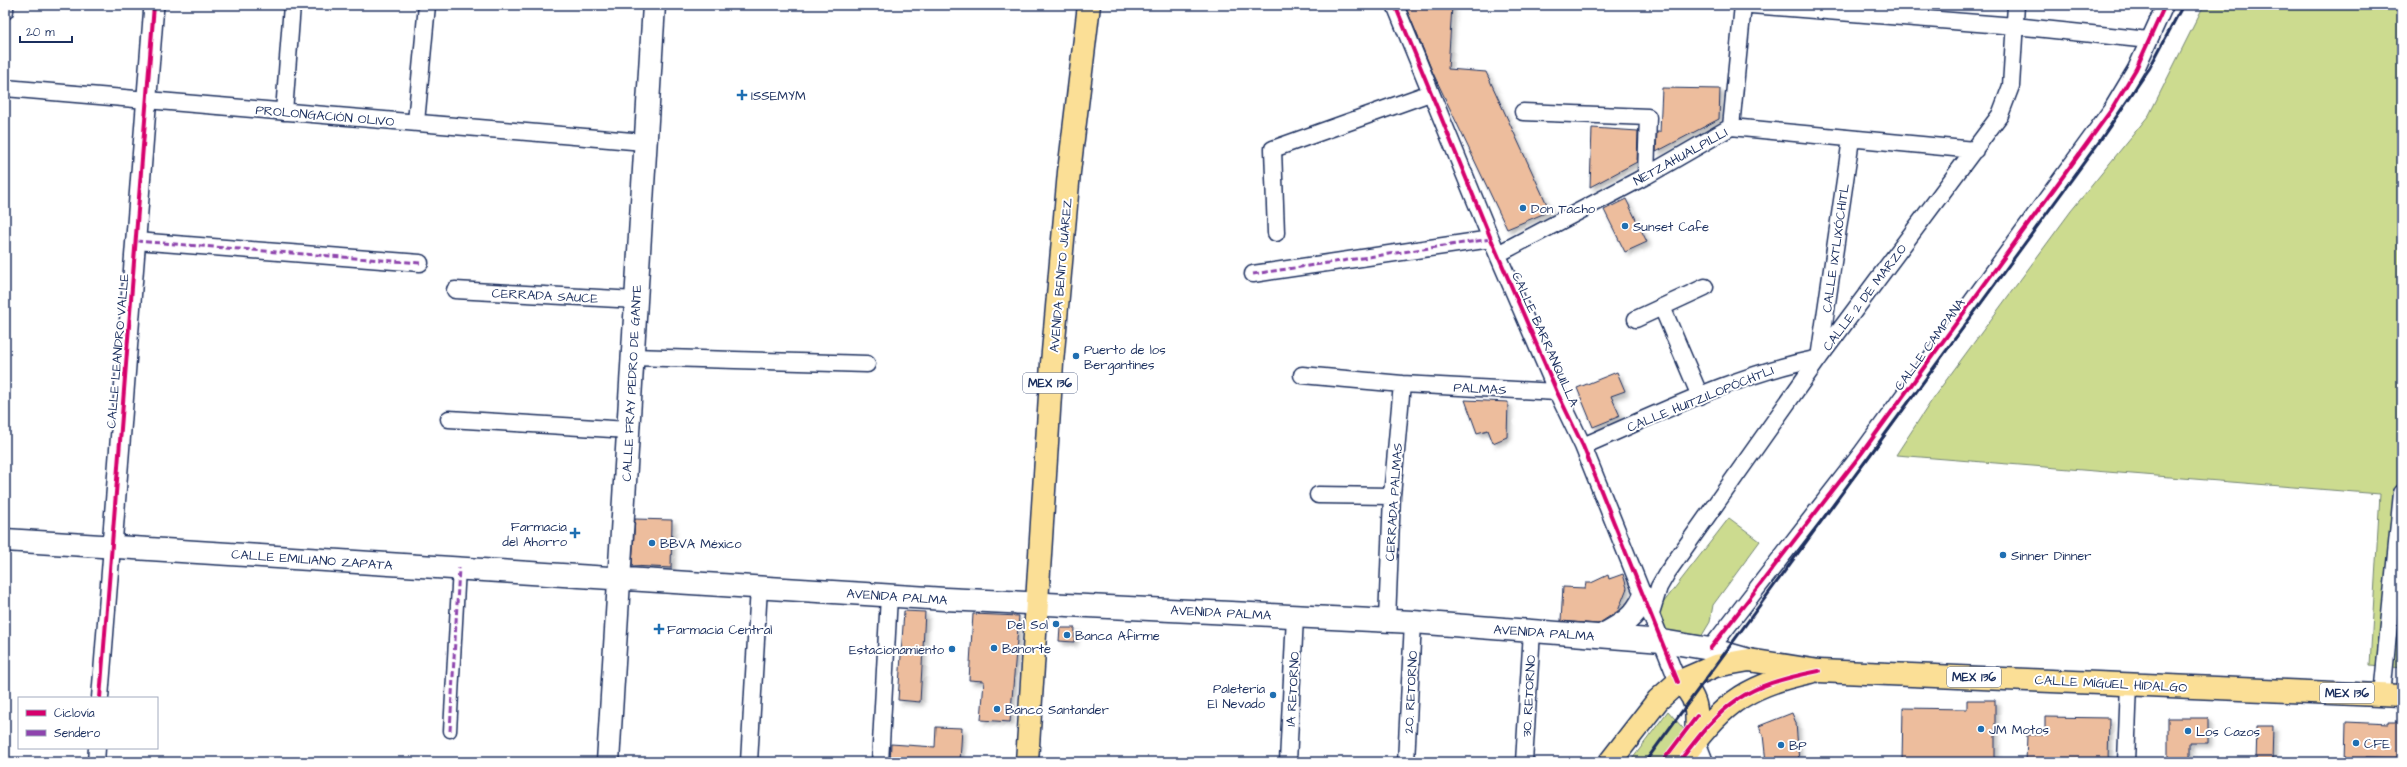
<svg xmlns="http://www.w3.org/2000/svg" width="2407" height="767" font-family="'Architects Daughter',sans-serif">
  <defs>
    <filter id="shadow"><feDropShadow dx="3.5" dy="3.5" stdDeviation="2" flood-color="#0004"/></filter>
  </defs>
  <rect width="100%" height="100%" fill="#fff"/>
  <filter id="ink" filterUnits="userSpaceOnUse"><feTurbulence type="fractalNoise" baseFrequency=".025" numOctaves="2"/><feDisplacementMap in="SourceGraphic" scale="8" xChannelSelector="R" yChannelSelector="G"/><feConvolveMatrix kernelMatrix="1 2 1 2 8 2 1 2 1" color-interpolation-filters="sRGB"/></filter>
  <g filter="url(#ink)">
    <path fill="#ccdb8f" stroke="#748576" d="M2204,5h198v663l-32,-3 10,-171 -484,-39 40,-61 135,-183 78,-96z
      M1729,518l31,23 -47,64 -3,17 -9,15 -33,-4 -8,-13v-13z
      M1668,711l20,23 -22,28h-36z"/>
    <path fill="#edbd9d" stroke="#1b2f5e" filter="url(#shadow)" d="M1405,5h47l-4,64 38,3 64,139 -43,18 -74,-156z
      M1662,88l58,1 -1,30 -63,33 1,-20h3z
      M1592,128l46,3 -1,31 -47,25z
      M1626,199l21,43 -22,10 -21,-42z
      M1617,372l8,19 -14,5 9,20 -27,11 -16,-39z
      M1465,400l43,2 -1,35 -14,6 -5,-13 -11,3z
      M635,519l37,1 -1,48 -39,-2z
      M1623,574l4,14 -9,23 -20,13 -37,-3 2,-34 22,1 1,-5h5l17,-8 1,4z
      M904,611l21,1 -5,90 -22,-2z
      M973,614l46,2 -9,106 -29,-2 3,-39 -15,-1z
      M1060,628h15l-1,14 -15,-1z
      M1967,700h28v59h-52v3h-41l1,-54 64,1z
      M1792,713l4,10 3,39h-33l-3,-27 -4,-9z
      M2045,717l64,1 -1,44h-82l1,-27h18z
      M2168,718h40v25h-18v19h-22z
      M2346,722l43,2v-2h13v36l-36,-1 -1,5h-20z
      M2257,726h16l-1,36h-16z
      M936,727l26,1 -2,34h-70l1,-18 44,3z"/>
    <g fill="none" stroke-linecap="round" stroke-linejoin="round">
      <g stroke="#1b2f5e" stroke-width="15">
        <path id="pedestrian" d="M450,731l9,-163"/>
      </g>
      <g stroke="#1b2f5e" stroke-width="19">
        <path id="minor" d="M1395,5l96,234 66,153 26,54 95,236
          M1751,5l264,21 134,14
          M5,11v-6
          M5,88l639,54
          M284,112l8,-107
          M1523,112l125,5 -2,59
          M416,122l11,-117
          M1731,127l12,-122
          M1276,233l-3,-84 157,-56
          M136,241l284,22
          M1498,254l148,-78 85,-49 244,23
          M1253,274l238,-35
          M455,290l181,10
          M1662,307l38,89
          M1636,319l69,-32
          M632,357l235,7
          M1302,375l100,9 155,8
          M449,419l179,11
          M1583,446c77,-33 154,-72 236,-88l32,-219
          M1318,495l74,1
          M1651,613l8,-26 8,-14 152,-215 181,-243 11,-29 5,-81
          M1387,620l5,-124 10,-112
          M1710,649l151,-195 251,-345 24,-40 29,-64
          M2382,695l20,-202
          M100,698l12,-152
          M1696,739l9,23
          M96,762l1,-14
          M749,762l10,-175
          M880,762l9,-166
          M1288,762l7,-146
          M1406,762l7,-140
          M1524,762l8,-131
          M2126,762l3,-78"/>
      </g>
      <g stroke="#1b2f5e" stroke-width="22">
        <path id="tertiary" d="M112,546l42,-541"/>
      </g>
      <g stroke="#1b2f5e" stroke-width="25">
        <path id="secondary" d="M5,540l940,59 468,23 249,19 48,8 39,11
          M1601,636c19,-10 34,-18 43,-39
          M608,762l46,-757"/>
      </g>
      <g stroke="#1b2f5e" stroke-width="25">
        <path id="primary" d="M1678,682c22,14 19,34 18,57
          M1027,762l25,-399 17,-191 20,-167
          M1610,762l48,-62 20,-18 37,-16 34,-6 70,11 583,25
          M1679,762c42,-55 61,-75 131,-90"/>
      </g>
      <use href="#pedestrian" stroke="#fff" stroke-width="12"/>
      <use href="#minor" stroke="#fff" stroke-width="16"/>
      <use href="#tertiary" stroke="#fff" stroke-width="19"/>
      <use href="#secondary" stroke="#fff" stroke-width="22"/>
      <use href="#primary" stroke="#fbdf96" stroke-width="22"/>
      <path stroke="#1b2f5e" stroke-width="3" d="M1645,762l454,-620 50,-73 34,-64"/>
      <path stroke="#8e44ad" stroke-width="3" stroke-dasharray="6 3" stroke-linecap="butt" d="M136,241l284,22
        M1253,274l238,-35
        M450,731l9,-163"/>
      <g stroke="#fff" stroke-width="6">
        <path id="cycleway" d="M1395,5l96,234 66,153 26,54 95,236
          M1710,649l151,-195 251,-345 24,-40 29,-64
          M100,698l54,-693
          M1662,762l35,-46
          M1679,762c46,-61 64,-76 140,-91"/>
      </g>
      <use href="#cycleway" stroke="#d6006c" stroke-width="4"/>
    </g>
  </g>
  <g fill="#1f6fb2" stroke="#fff" stroke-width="1.5">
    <path d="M740 89h4v4h4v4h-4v4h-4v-4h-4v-4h4z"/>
    <circle cx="1523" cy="208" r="4"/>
    <circle cx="1625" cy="226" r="4"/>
    <circle cx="1076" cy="356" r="4"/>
    <path d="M573 527h4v4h4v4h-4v4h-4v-4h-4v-4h4z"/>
    <circle cx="652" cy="543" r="4"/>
    <circle cx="2003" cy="555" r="4"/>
    <circle cx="1056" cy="624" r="4"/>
    <path d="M657 623h4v4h4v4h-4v4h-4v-4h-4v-4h4z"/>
    <circle cx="1067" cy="635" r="4"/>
    <circle cx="994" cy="648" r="4"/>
    <circle cx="952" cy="649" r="4"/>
    <circle cx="1273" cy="695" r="4"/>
    <circle cx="997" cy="709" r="4"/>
    <circle cx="1981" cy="729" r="4"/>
    <circle cx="2188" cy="731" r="4"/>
    <circle cx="2356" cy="743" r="4"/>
    <circle cx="1781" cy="745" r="4"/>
  </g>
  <g text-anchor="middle" stroke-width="4" stroke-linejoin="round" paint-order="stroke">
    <g fill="#fff" stroke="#5f6d8e" stroke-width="1">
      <rect x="1023" y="373" width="54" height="20" rx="3"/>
      <rect x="1947" y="667" width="54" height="20" rx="3"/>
      <rect x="2320" y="683" width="54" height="20" rx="3"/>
    </g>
    <g font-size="12" font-weight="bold" fill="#1b2f5e">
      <text x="1050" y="387">MEX 136</text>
      <text x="1974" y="681">MEX 136</text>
      <text x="2347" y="697">MEX 136</text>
    </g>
    <g font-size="13" fill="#1b2f5e" stroke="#fff" text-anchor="start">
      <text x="751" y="100">ISSEMYM</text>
      <text x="1531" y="213">Don Tacho</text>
      <text x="1633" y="231">Sunset Cafe</text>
      <text x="1084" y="354">Puerto de los<tspan x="1084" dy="15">Bergantines</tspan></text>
      <text x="567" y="531" text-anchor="end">Farmacia<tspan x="567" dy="15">del Ahorro</tspan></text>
      <text x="660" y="548">BBVA México</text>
      <text x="2011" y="560">Sinner Dinner</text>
      <text x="1048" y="629" text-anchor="end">Del Sol</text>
      <text x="667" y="634">Farmacia Central</text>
      <text x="1075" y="640">Banca Afirme</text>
      <text x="1002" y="653">Banorte</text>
      <text x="944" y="654" text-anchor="end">Estacionamiento</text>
      <text x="1265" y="693" text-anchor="end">Paletería<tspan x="1265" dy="15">El Nevado</tspan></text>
      <text x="1005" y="714">Banco Santander</text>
      <text x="1989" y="734">JM Motos</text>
      <text x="2196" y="736">Los Cazos</text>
      <text x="2364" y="748">CFE</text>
      <text x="1789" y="750">BP</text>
    </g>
    <g font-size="13" fill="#1b2f5e" stroke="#fff">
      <text transform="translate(325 115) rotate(5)" y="5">PROLONGACIÓN OLIVO</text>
      <text transform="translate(1680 156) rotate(-29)" y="5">NETZAHUALPILLI</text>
      <text transform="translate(1835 248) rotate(-82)" y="5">CALLE IXTLIXÓCHITL</text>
      <text transform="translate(1060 275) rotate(-85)" y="5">AVENIDA BENITO JUÁREZ</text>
      <text transform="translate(545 295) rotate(3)" y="5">CERRADA SAUCE</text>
      <text transform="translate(1864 297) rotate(-53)" y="5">CALLE 2 DE MARZO</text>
      <text transform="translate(1546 339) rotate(66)" y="5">CALLE BARRANQUILLA</text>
      <text transform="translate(1929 344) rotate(-54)" y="5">CALLE CAMPANA</text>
      <text transform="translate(117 351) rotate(-85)" y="5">CALLE LEANDRO VALLE</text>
      <text transform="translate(631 383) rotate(-87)" y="5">CALLE FRAY PEDRO DE GANTE</text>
      <text transform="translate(1480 388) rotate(3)" y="5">PALMAS</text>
      <text transform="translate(1700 398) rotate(-22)" y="5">CALLE HUITZILOPÓCHTLI</text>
      <text transform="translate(1393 502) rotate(-86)" y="5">CERRADA PALMAS</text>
      <text transform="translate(312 559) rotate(4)" y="5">CALLE EMILIANO ZAPATA</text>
      <text transform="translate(897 596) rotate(4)" y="5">AVENIDA PALMA</text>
      <text transform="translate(1221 612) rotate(3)" y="5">AVENIDA PALMA</text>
      <text transform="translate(1544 632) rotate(4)" y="5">AVENIDA PALMA</text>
      <text transform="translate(2111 683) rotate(3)" y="5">CALLE MÍGUEL HIDALGO</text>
      <text transform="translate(1292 689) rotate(-87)" y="5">1A RETORNO</text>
      <text transform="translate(1410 692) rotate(-87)" y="5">2O. RETORNO</text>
      <text transform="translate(1528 696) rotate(-87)" y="5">3O. RETORNO</text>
    </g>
  </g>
  <rect width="2407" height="767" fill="none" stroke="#fff" stroke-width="20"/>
  <rect x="10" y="10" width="2387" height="747" fill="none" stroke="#1b2f5e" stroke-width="1.5" filter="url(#ink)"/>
  <rect x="18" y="697" width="140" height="52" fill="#ffffff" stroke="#a4acbf"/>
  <rect x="26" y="710" width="20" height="6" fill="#d6006c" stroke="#a4acbf"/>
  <text x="54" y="717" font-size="12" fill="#1b2f5e">Ciclovía</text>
  <rect x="26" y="730" width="20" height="6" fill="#8e44ad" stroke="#a4acbf"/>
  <text x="54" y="737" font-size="12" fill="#1b2f5e">Sendero</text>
  <path d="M20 36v6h52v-6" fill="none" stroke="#1b2f5e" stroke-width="2"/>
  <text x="26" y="36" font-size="12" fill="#1b2f5e" stroke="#ffffff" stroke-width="3" paint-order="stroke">20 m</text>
</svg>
